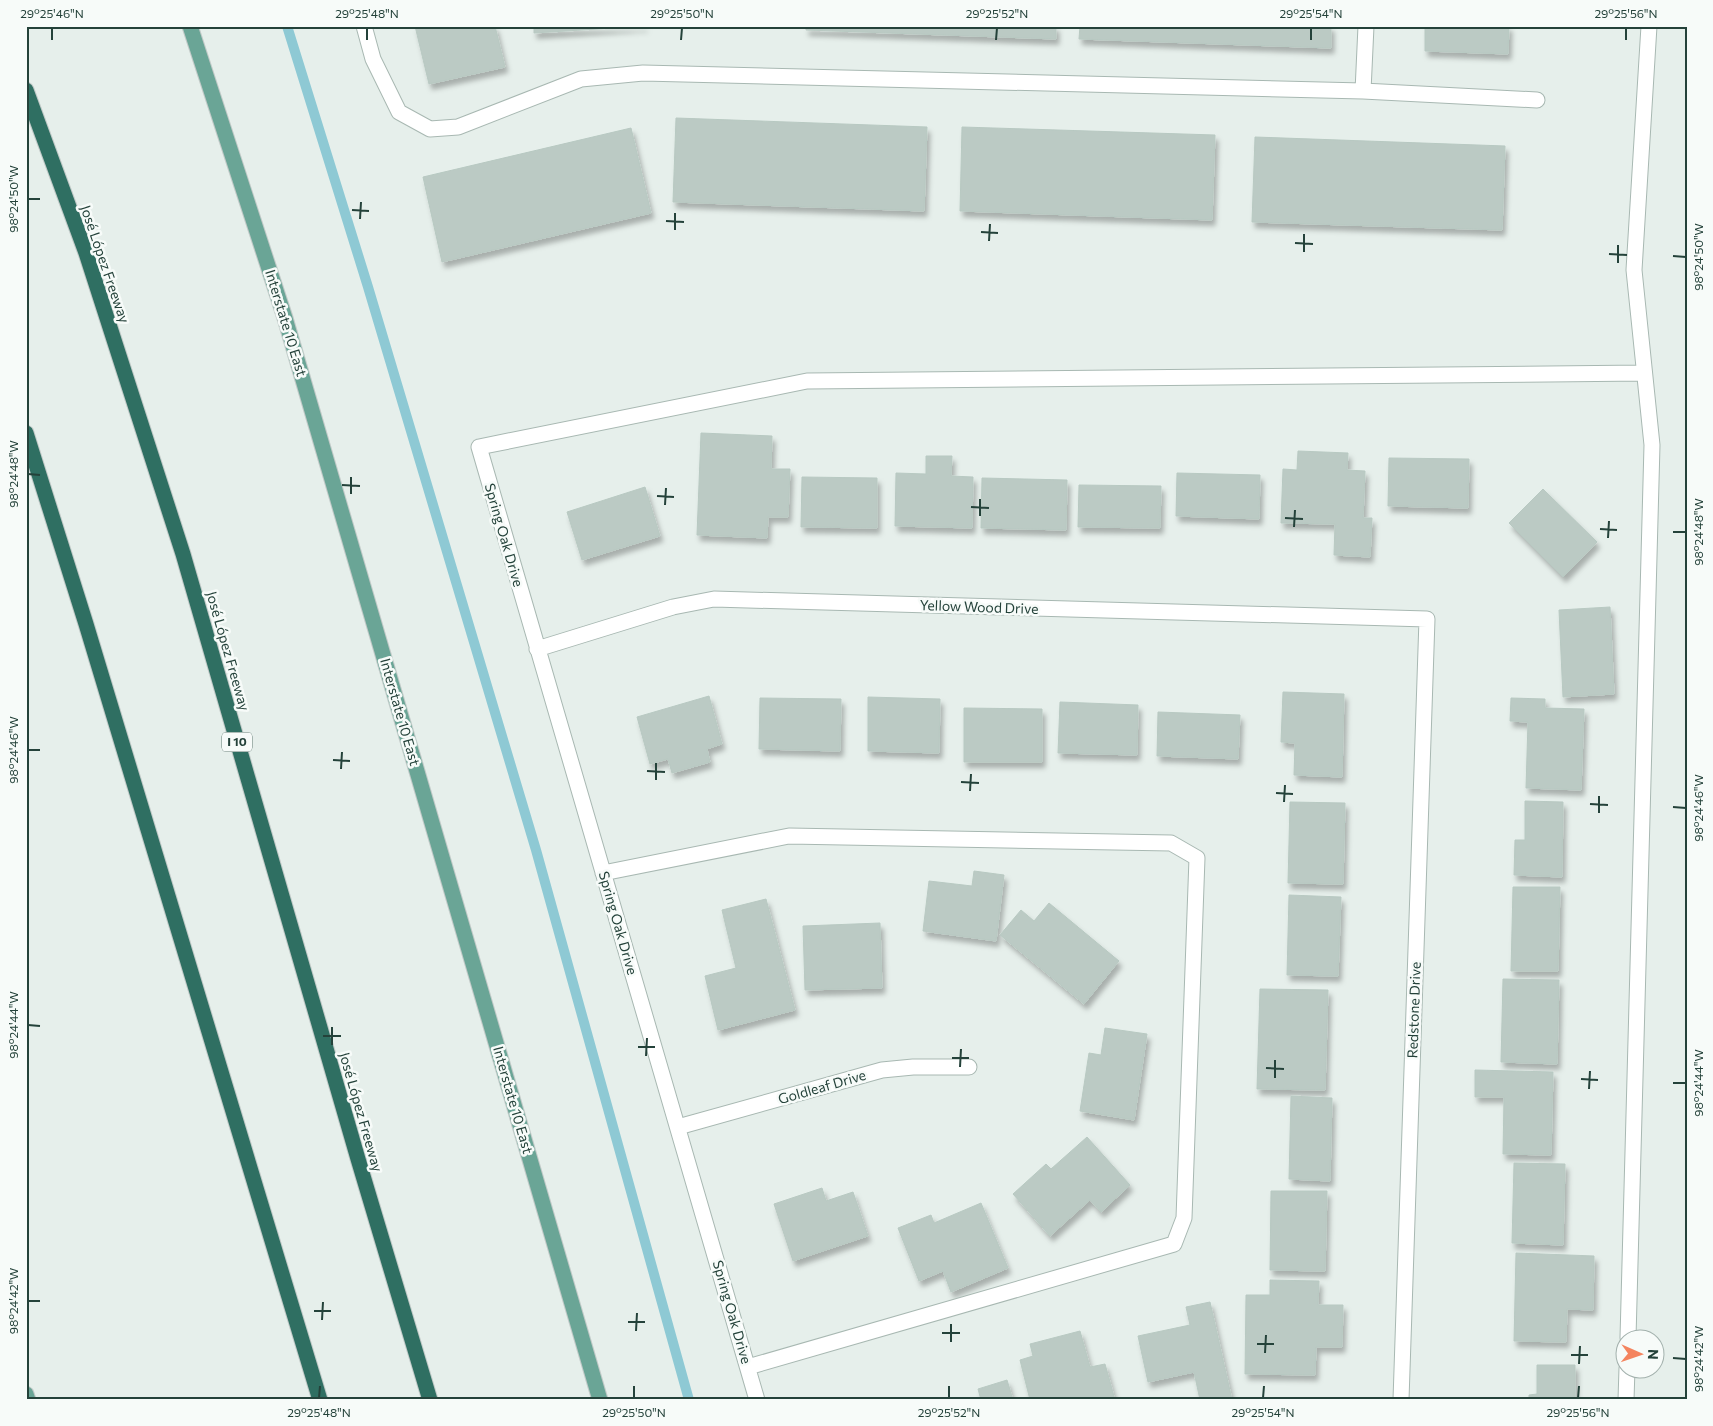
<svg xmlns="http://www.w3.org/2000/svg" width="1713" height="1426" font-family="Commissioner,sans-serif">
  <defs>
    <filter id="shadow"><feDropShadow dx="3" dy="5.5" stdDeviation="2.5" flood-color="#0004"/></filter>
  </defs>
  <rect width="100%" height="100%" fill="#e6efeb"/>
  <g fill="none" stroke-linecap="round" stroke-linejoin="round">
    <path stroke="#8ec9d4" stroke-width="10" d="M287,26l81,261 168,563 153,550"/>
  </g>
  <path fill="#bbcac4" stroke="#b8c9c2" filter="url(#shadow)" d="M415,26h80l10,41 -76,17z
    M534,26h111l-111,7z
    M806,26h250v13l-250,-9z
    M1080,26h251v22l-252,-9z
    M1425,26h84l-1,28 -83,-3z
    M676,118l251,9 -3,84 -251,-9z
    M962,127l253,8 -3,85 -252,-9z
    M631,128l20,85 -209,49 -19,-85z
    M1255,137l250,9 -3,84 -250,-8z
    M701,433l71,3 -1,33h19l-2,48h-20l-1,21 -70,-3z
    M1298,451l50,2 -1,17 18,1 -2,47h9l-2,39 -36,-2 1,-31 -54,-1 2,-54 14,1z
    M926,456h26l-1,20 22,1 -1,51 -77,-2 1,-53 30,1z
    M1389,458l80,1 -1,49 -80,-2z
    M1177,473l83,2 -1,44 -83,-3z
    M802,477l75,1v50l-76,-1z
    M982,478l85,2 -1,50 -85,-2z
    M1079,485l82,1 -1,42 -82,-1z
    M645,487l15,49 -78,24 -15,-48z
    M1543,489l54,53 -34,35 -54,-54z
    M1610,607l4,87 -51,3 -4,-87z
    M1283,692l61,2 -2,83 -48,-2 1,-32 -14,-1z
    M709,696l13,48 -15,5 3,13 -38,11 -4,-14 -18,5 -13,-47z
    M868,697l72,2 -1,54 -71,-2z
    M760,698l81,1 -1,52 -81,-2z
    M1511,698l34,1v9l39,1 -3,81 -55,-2 2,-66 -18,-1z
    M1060,702l78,3 -1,50 -79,-2z
    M964,708l78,1v53h-78z
    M1158,712l82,3 -2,44 -81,-3z
    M1525,801l38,1 -1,75 -48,-2 1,-35h10z
    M1290,802l55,1 -2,81 -55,-1z
    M974,871l30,4 -8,66 -73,-10 6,-50 43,5z
    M1513,887h47l-2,84h-47z
    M1289,895l52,2 -3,79 -51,-1z
    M766,899l29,111 -77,20 -13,-54 31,-8 -14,-58z
    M1049,903l70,58 -35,43 -84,-69 21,-25 13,11z
    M880,923l2,65 -77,2 -2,-64z
    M1503,979l56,1 -2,84 -56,-2z
    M1260,989l68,1 -3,100 -68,-1z
    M1105,1028l42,6 -13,86 -54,-9 9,-58 12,2z
    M1475,1070l78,2 -2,83 -48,-1 1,-57h-29z
    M1291,1096l41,2 -2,83 -41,-2z
    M1087,1137l43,48 -29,27 -11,-12 -40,36 -37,-42 33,-30 5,5z
    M1514,1163l51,1 -2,81 -51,-2z
    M822,1188l4,13 27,-9 15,44 -75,25 -19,-57z
    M1271,1191h56l-2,80 -55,-1z
    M981,1203l27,65 -57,24 -8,-21 -24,10 -21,-53 33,-13 3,8z
    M1516,1253l78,3 -1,54 -26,-1 -1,33 -52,-1z
    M1270,1280l49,1 -1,24h25l-1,42h-26l-1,28 -70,-1 1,-79h24z
    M1210,1302l22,98h-32l-6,-28 -46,10 -10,-46 52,-11 -4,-18z
    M1080,1331l10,36 15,-3 10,36h-85l-10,-40 13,-4 -3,-12z
    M1537,1365h38v35h-46v-5l8,-1z
    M1007,1380l6,20h-32l-3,-11z"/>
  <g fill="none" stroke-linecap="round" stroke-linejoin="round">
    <g stroke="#a8b8b2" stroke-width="17">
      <path id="minor" d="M364,26l9,33 26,53 31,17 28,-2 123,-48 62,-6 720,18 174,9
        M1363,91l3,-65
        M537,649l136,-42 41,-8 713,20 -26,781
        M603,873l186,-37 382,7 26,15 -13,360 -10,26 -426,123
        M678,1127l204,-57 31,-3h56
        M1628,1338l24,-893 -18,-175 15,-244
        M757,1400l-278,-953 328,-66 837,-8
        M1626,1400l1,-32"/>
    </g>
    <g stroke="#c2cac8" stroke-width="17">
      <path id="major" d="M190,26l95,292 315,1082
        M26,1394l2,6"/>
    </g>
    <g stroke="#c2cac8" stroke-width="17">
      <path id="highway" d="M26,90l60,163 97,301 175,605 72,241
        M26,433l60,191 234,776"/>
    </g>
    <use href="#minor" stroke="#fff" stroke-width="15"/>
    <use href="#major" stroke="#6aa596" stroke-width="15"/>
    <use href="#highway" stroke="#2f6f62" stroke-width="15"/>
  </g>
  <path fill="none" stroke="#24423a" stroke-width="2" d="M52,40v-12M367,40v-12M681,40l1,-12M996,40l1,-12M1311,40v-12M1626,40v-12M28,199h12M352,210l17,1M360,219l1,-17M666,221l18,1M675,230v-17M981,232l17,1M989,241l1,-17M1295,243l18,1M1304,252v-18M1609,254l18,1M1673,256l13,1M1618,263v-18M28,474l12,1M342,485l18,1M351,494v-17M657,496l17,1M665,505l1,-17M971,507l18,1M980,516v-17M1285,518l18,1M1294,527l1,-17M1600,529l17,1M1673,532h13M1608,538l1,-17M28,750h12M333,760l17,1M341,769l1,-17M647,771l18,1M656,780v-17M961,782l18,1M970,791l1,-17M1276,793l17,1M1284,802l1,-17M1590,804l18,1M1673,807l13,1M1599,813v-17M28,1025l12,1M323,1036h18M332,1045v-18M638,1047h17M646,1056l1,-18M952,1058h17M960,1067l1,-18M1266,1068l18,1M1275,1078v-18M1581,1079l17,1M1673,1083h13M1589,1089l1,-18M28,1301h12M314,1311h17M322,1320l1,-18M628,1322h17M636,1331l1,-18M942,1333h18M951,1342v-18M1257,1344h17M1265,1353l1,-18M1571,1355h17M1673,1358l13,1M1579,1364l1,-18M319,1398l1,-12M634,1398v-12M949,1398v-12M1263,1398l1,-12M1578,1398l1,-12"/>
  <g text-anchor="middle" stroke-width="5" stroke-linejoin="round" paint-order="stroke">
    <rect fill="#f7fbf9" stroke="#637a73" stroke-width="1" x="222" y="732.5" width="30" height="19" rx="4"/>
    <g font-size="12" font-weight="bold" fill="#24423a">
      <text x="237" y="746">I 10</text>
    </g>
    <g font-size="14" fill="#24423a" stroke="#f7fbf9">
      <text transform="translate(105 264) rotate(71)" y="5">José López Freeway</text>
      <text transform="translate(286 323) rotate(73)" y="5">Interstate 10 East</text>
      <text transform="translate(504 535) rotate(74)" y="5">Spring Oak Drive</text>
      <text transform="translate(979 607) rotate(2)" y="5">Yellow Wood Drive</text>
      <text transform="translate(228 651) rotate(74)" y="5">José López Freeway</text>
      <text transform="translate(400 712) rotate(74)" y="5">Interstate 10 East</text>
      <text transform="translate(618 923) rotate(74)" y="5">Spring Oak Drive</text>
      <text transform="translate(1414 1010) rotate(-88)" y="5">Redstone Drive</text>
      <text transform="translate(822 1087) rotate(-16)" y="5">Goldleaf Drive</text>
      <text transform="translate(513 1100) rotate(74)" y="5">Interstate 10 East</text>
      <text transform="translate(361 1112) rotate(74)" y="5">José López Freeway</text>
      <text transform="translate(732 1312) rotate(74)" y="5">Spring Oak Drive</text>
    </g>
  </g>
  <rect width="1713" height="1426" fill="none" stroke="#f7fbf9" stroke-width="55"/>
  <g transform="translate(1640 1354) rotate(92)"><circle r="24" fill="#f7fbf9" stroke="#a3b1ad"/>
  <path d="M0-4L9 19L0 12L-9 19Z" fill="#f4845f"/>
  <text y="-8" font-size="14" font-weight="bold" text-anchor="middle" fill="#24423a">N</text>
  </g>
  <rect x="28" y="28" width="1658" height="1370" fill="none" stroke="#24423a" stroke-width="2"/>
  <g font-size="12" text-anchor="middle" fill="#24423a">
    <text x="52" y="18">29°25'46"N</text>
    <text x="367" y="18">29°25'48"N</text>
    <text x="682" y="18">29°25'50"N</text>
    <text x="997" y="18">29°25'52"N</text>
    <text x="1311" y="18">29°25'54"N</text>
    <text x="1626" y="18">29°25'56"N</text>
    <text transform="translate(14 199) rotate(-90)" y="4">98°24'50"W</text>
    <text transform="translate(1699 257) rotate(-90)" y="4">98°24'50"W</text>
    <text transform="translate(14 474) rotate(-90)" y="4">98°24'48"W</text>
    <text transform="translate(1699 532) rotate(-90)" y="4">98°24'48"W</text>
    <text transform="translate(14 750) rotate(-90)" y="4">98°24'46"W</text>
    <text transform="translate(1699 808) rotate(-90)" y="4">98°24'46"W</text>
    <text transform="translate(14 1025) rotate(-90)" y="4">98°24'44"W</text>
    <text transform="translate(1699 1083) rotate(-90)" y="4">98°24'44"W</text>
    <text transform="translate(14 1301) rotate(-90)" y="4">98°24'42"W</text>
    <text transform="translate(1699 1359) rotate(-90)" y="4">98°24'42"W</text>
    <text x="319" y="1417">29°25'48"N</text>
    <text x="634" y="1417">29°25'50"N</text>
    <text x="949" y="1417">29°25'52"N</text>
    <text x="1263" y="1417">29°25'54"N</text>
    <text x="1578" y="1417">29°25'56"N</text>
  </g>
</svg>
